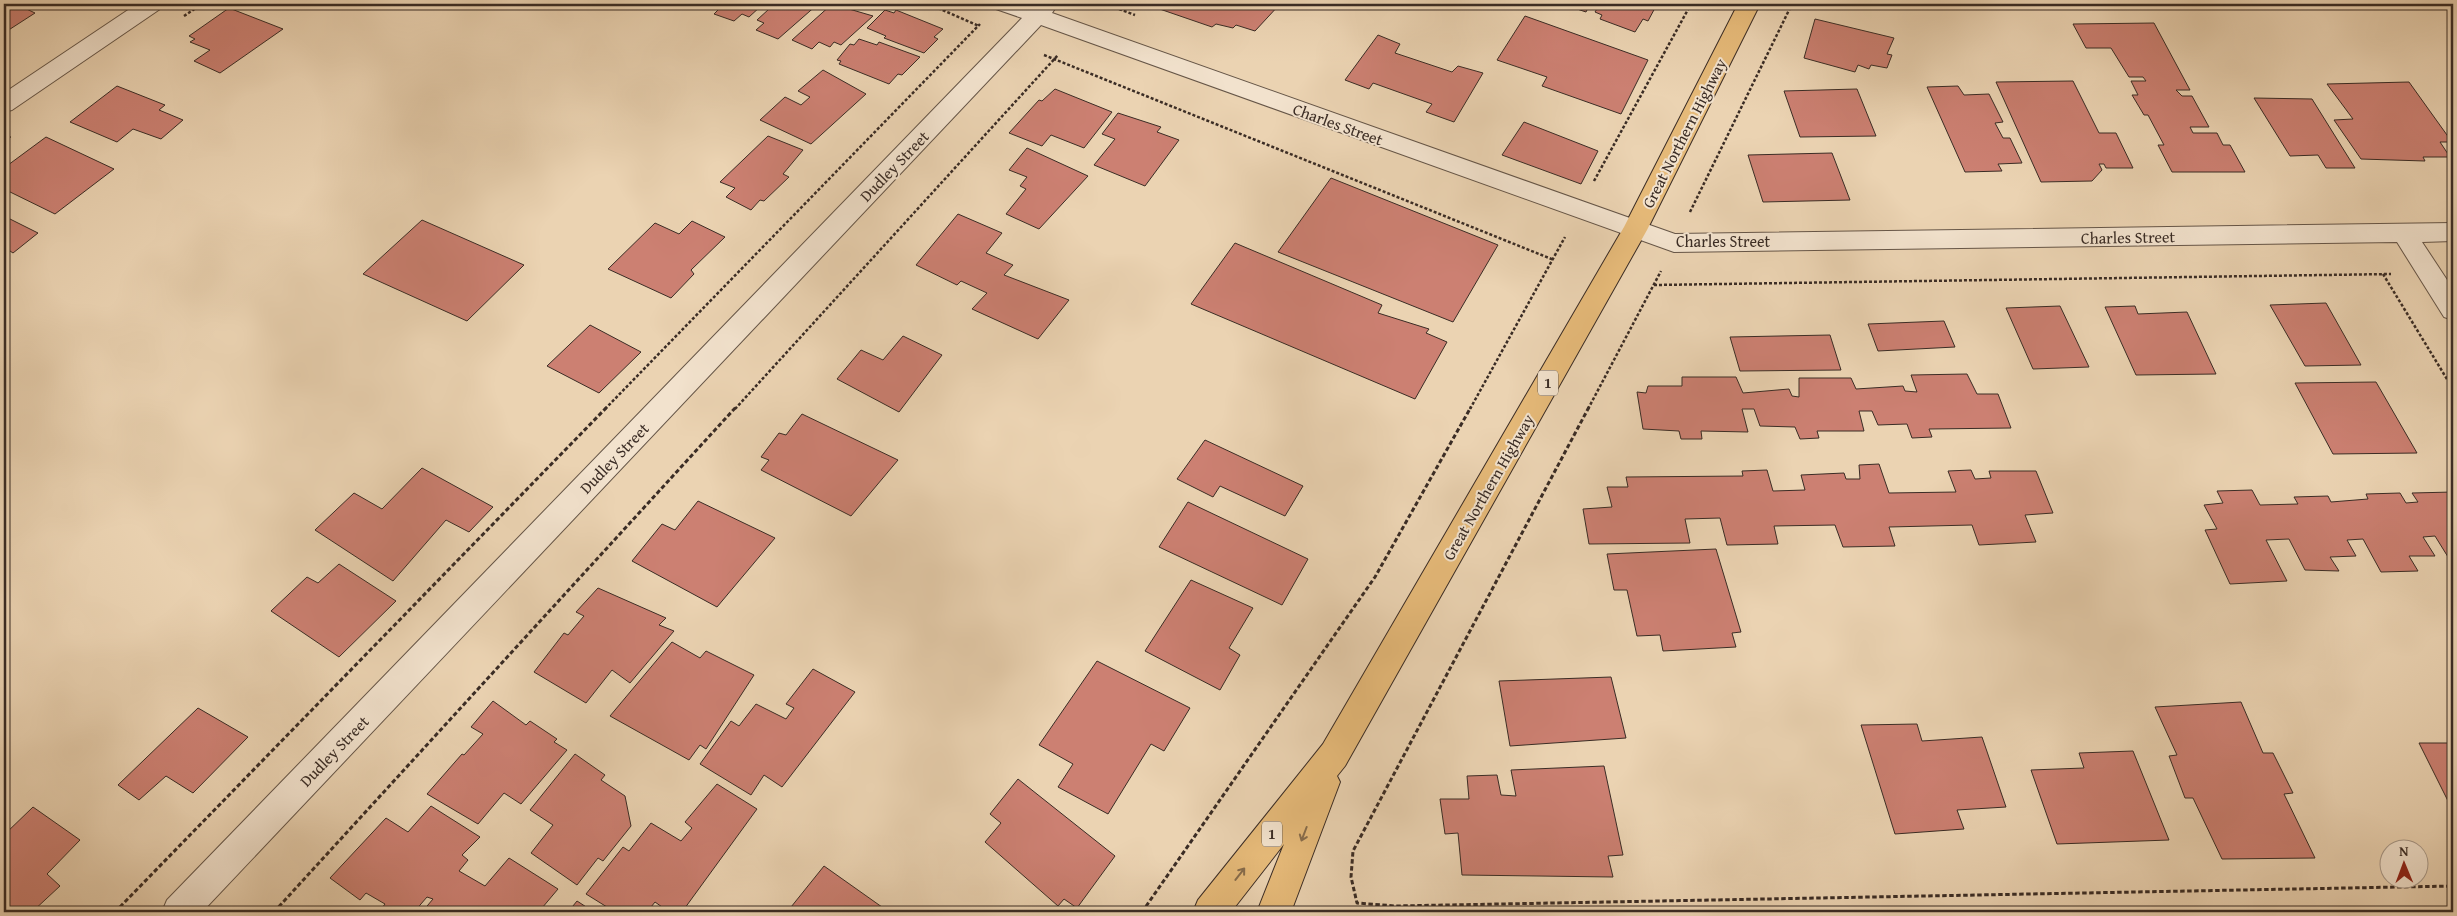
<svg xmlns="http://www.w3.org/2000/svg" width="2457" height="916" font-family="'Gentium Book Plus',serif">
  <rect width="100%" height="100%" fill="#ebd3b2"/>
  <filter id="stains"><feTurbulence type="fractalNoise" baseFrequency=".004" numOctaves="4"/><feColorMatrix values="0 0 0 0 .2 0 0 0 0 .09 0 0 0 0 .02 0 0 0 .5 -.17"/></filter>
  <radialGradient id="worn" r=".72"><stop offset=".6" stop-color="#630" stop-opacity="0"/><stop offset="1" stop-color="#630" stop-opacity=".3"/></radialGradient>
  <path fill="#cc8072" stroke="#3a2c25" d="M4,4h12l19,9 -31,20z
    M724,4h94l-40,35 -22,-9 8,-7 -7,-3 12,-11 -8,-3 -12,11 -7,-3 -8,7 -20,-7z
    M832,4l41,12 -32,29 -7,-3 -4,5 -11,-5 -7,7 -20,-9z
    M1149,4h131l-25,27 -19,-6 -3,3 -17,-4 -4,3 -64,-22z
    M1562,4h28l-4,8z
    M1600,4h51l5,2 -8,15 -5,-2 -8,13 -35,-13 2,-4 -7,-3z
    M1906,4h21l1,3h-20z
    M1943,4h40l1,1 -40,1z
    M229,8l54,21 -63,44 -26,-12 16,-11 -20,-8 5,-3 -6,-3z
    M885,10l9,3 2,-3 47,19 -9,8 4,2 -14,14 -40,-15 2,-2 -19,-8z
    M1525,16l123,44 -27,54 -79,-28 5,-9 -50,-17z
    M1815,19l79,19 -7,16 5,1 -5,13 -16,-3 -2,4 -11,-4 -3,7 -51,-14z
    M2154,23l36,67h-14l6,6h10l17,31h-19l3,6h24l6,12h7l15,27h-73l-14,-27h6l-16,-30h-4l-12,-20h6l-7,-14h15l-3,-4h-14l-18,-29h-25l-13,-24z
    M1378,35l22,9 -5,9 57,19 6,-6 25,7 -29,49 -28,-10 6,-8 -59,-21 -4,6 -24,-9z
    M859,39l18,6 2,-3 41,15 -18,18 -4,-1 -9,10 -50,-20 2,-3 -4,-1 13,-16 4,1z
    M823,70l43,24 -55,50 -51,-24 25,-23 16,8 9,-8 -12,-6z
    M2073,81l26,52h17l17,35h-27l-2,-4h-5l3,6 -10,11 -51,1 -45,-100z
    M2409,82l43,60h-12l10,15h-27l2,4 -64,-2 -27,-39 19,-1 -26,-35z
    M117,86l48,19 -6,5 24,10 -22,19 -28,-10 -16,13 -47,-20z
    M1958,86l6,9 25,-1 14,28 -8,1 8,15h7l12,25 -24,1 4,7 -37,1 -38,-85z
    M1055,89l57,23 -28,36 -33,-13 -9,11 -33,-13 30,-33 3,1z
    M1857,89l19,47 -76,1 -16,-46z
    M2254,98l58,1 43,69h-29l-8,-13 -28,1z
    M1118,113l43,14 -4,5 22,8 -34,46 -51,-21 21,-26 -13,-5z
    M1524,122l74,29 -17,33 -79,-29z
    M768,136l35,14 -20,24 6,3 -25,24 -4,-1 -9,10 -25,-13 9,-9 -15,-6z
    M46,137l68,32 -59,45 -51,-25v-21z
    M1027,148l61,28 -49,53 -33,-15 20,-25 -6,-3 7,-9 -18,-7z
    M1832,153l18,47 -87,2 -15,-47z
    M1331,178l167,67 -45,77 -175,-70z
    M958,214l44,19 -16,20 27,12 -9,10 65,25 -31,39 -66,-30 15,-16 -26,-12 -4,4 -41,-20z
    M4,216l34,17 -25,20 -9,-6z
    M422,220l102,45 -57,56 -104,-47z
    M692,221l33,16 -34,33 3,4 -23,24 -63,-29 47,-46 24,11z
    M1235,243l147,62 -4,8 51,16 -3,4 21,9 -32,57 -224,-95z
    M2326,303l35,62 -56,1 -35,-61z
    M2060,306l29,61 -56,2 -27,-61z
    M2135,306l3,8 49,-2 29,62 -80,1 -31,-68z
    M1944,321l11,26 -77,4 -10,-27z
    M590,325l51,27 -42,41 -52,-27z
    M1830,335l11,35 -101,1 -10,-34z
    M903,336l39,19 -43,57 -62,-33 24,-29 22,10z
    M1967,374l10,20h21l13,34 -82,1 3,8 -20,1 -5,-14 -29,1 -6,-14h-13l5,20h-47l2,7 -19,1 -5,-12 -35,-1 -6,-17h-12l6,23 -47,-1 1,8h-21l-2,-8 -36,-2 -6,-37 9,1 2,-7h34v-9h54l7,16 46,-4 3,7 7,1v-19h52l5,11 47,-3 2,5 12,1 -6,-17z
    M2376,382l41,71 -84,1 -38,-71z
    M802,414l96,46 -47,56 -90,-46 8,-10 -8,-3 18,-24 7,2z
    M1205,440l98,46 -18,30 -65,-30 -7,11 -36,-18z
    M1879,464l10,29 67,-1 -8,-21 23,-1 4,9 16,-1 -2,-7h47l17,42 -28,2 11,27 -57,3 -7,-20 -83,2 6,19 -52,1 -8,-22 -61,1 4,18 -51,1 -7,-27 -35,1 5,24 -101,1 -6,-35 29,-2 -5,-20h21l-2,-10 117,-1 -1,-5 25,-1 6,21 32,-1 -4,-15 43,-2 2,6h14l-1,-14z
    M422,468l71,39 -24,25 -23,-12 -53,61 -78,-51 39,-37 28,16z
    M2252,490l8,15 38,-1 -4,-7 34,-1 3,6 37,-3 -2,-5 34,-1 6,10 12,-1 -6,-9 41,-1v73l-18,-29 -12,1 12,19h-26l9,15 -37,1 -18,-33 -16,1 9,16 -26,1 9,14 -34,-1 -16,-31 -23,1 21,41 -57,3 -25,-54 12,-1 -13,-24 19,-2 -6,-12z
    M698,501l77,37 -58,69 -85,-46 30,-37 13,6z
    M1188,502l120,57 -26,46 -123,-58z
    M1716,549l25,83 -9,1 4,14 -73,4 -3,-16 -23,1 -10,-46h-13l-7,-36z
    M339,564l57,37 -57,56 -68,-46 36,-34 11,6z
    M1191,580l62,28 -24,40 11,7 -20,35 -75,-39z
    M598,588l68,30 -7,7 15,6 -44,52 -18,-13 -26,33 -52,-31 30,-39 4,2 16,-19 -8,-4z
    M672,642l28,16 6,-7 48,24 -48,74 -6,-4 -11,15 -79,-44z
    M1097,661l93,47 -26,43 -13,-7 -43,70 -50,-27 15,-23 -34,-19z
    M813,669l42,23 -73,95 -18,-12 -13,20 -51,-31 31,-43 8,5 17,-22 30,15 8,-11 -8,-4z
    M1611,677l15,61 -116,8 -11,-65z
    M493,701l33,24 4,-4 27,18 -3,3 13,8 -46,54 -17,-11 -26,31 -51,-30 35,-40 2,1 19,-21 -12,-7z
    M2241,702l22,51h10l20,40 -9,1 31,64 -93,1 -29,-61h-8l-16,-42 8,-1 -22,-48z
    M198,708l50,29 -55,56 -27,-17 -27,24 -21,-15z
    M1917,724l5,17 60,-4 24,70 -49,3 7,19 -69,5 -34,-109z
    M2419,743h34v68z
    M2133,751l36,89 -112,4 -26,-74 53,-2 -5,-15z
    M575,754l30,21 -4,5 24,16 6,30 -28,35 -5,-3 -21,27 -46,-32 22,-28 -23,-15z
    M1604,766l19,89 -15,1 5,21 -151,-2 -4,-42 -13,1 -5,-35h29l-2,-23 30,-1 4,20 15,1 -5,-26z
    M1018,779l97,77 -38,52 -13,-9 -6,7 -73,-64 16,-19 -11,-9z
    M717,784l40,25 -75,103h-13l-14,-10 -8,10h-32l-29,-18 37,-47 6,4 22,-28 30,18 11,-13 -7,-6z
    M431,806l49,31 -18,18 6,5 -9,11 26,15 24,-28 49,31 -16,19 6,4h-126l11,-13 -6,-2 -13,15h-35l6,-8 -19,-11 -6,7 -30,-22 56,-60 22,14z
    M33,807l47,33 -33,34 13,12 -28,26h-28v-77z
    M824,866l65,46h-102z
    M577,901l17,11h-26z"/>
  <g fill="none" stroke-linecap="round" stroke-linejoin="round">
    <g stroke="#665648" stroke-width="2">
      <path id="minor" d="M137,4h26l-3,5 -148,101 -8,2v-19z
        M993,4h32l9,3 3,-3h21l-6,9 623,221 778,-11v18l-31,1 31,47v31l-9,-3 -47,-75 -723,10 -633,-227 -839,887h-40l5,-12 855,-882 -26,-9z"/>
    </g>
    <g stroke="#3a2c25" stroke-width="2">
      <path id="major" d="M1738,4h22l-113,226 -302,536 -8,10 3,6 -49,130h-34l27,-68 -53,68h-38l5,-12 125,-156 301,-517z"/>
    </g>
    <path stroke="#3a2c25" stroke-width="2.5" stroke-dasharray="3 2" stroke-linecap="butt" d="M929,4l50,22
      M1105,4l30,11
      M184,16l18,-12
      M1044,55l510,205
      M4,141l8,-6
      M1594,181l97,-177
      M1690,212l102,-208
      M2383,274l70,115
      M1654,285l737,-11
      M605,409l375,-385
      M735,409l323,-354
      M1470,409l95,-172
      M1588,409l73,-138"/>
    <path stroke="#3a2c25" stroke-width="3" stroke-dasharray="4.5 2.5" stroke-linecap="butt" d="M1589,407l-236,444 -2,26 6,26 38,3 1058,-20
      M1395,906l1,6
      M115,912l492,-505
      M274,912l462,-505
      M1142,912l233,-335 96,-170"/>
    <use href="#minor" fill="#f2e2cd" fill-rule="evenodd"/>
    <use href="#major" fill="#e6ba79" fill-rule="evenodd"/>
  </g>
  <defs><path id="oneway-shaft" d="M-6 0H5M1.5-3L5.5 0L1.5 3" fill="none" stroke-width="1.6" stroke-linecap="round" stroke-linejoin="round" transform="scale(1.25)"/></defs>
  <g stroke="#876c4b">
    <use href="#oneway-shaft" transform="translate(1304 834) rotate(111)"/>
    <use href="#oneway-shaft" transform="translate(1240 874) rotate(-52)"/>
  </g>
  <g text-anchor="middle" stroke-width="4" stroke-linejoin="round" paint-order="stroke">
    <g fill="#f2e2cd" stroke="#716357" stroke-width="1">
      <rect x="1538" y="370.5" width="20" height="25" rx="4"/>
      <rect x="1262" y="821.5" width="20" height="25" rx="4"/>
    </g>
    <g font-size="15" font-weight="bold" fill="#3a2c25">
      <text x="1548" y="388">1</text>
      <text x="1272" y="839">1</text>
    </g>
    <g font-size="16" fill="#3a2c25" stroke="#f2e2cd">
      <text transform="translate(1338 124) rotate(20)" y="6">Charles Street</text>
      <text transform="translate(1684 133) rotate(-63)" y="6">Great Northern Highway</text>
      <text transform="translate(894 166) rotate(-46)" y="6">Dudley Street</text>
      <text transform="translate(2128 237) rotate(-1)" y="6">Charles Street</text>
      <text x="1723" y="247">Charles Street</text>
      <text transform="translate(614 458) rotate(-46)" y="6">Dudley Street</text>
      <text transform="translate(1488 487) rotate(-60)" y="6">Great Northern Highway</text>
      <text transform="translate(334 751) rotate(-46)" y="6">Dudley Street</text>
    </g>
  </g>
  <rect width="2457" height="916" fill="none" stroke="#ebd3b2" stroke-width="20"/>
  <rect x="5" y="5" width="2447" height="906" fill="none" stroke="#3a2c25" stroke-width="2.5"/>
  <rect x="10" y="10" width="2437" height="896" fill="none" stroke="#3a2c25"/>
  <g transform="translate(2404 864) rotate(359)"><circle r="24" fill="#f2e2cd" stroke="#a8998a"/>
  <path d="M0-4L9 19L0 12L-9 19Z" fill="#8f2418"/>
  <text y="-8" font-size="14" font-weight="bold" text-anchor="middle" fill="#3a2c25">N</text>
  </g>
  <rect width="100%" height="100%" filter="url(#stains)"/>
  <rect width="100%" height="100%" fill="url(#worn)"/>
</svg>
